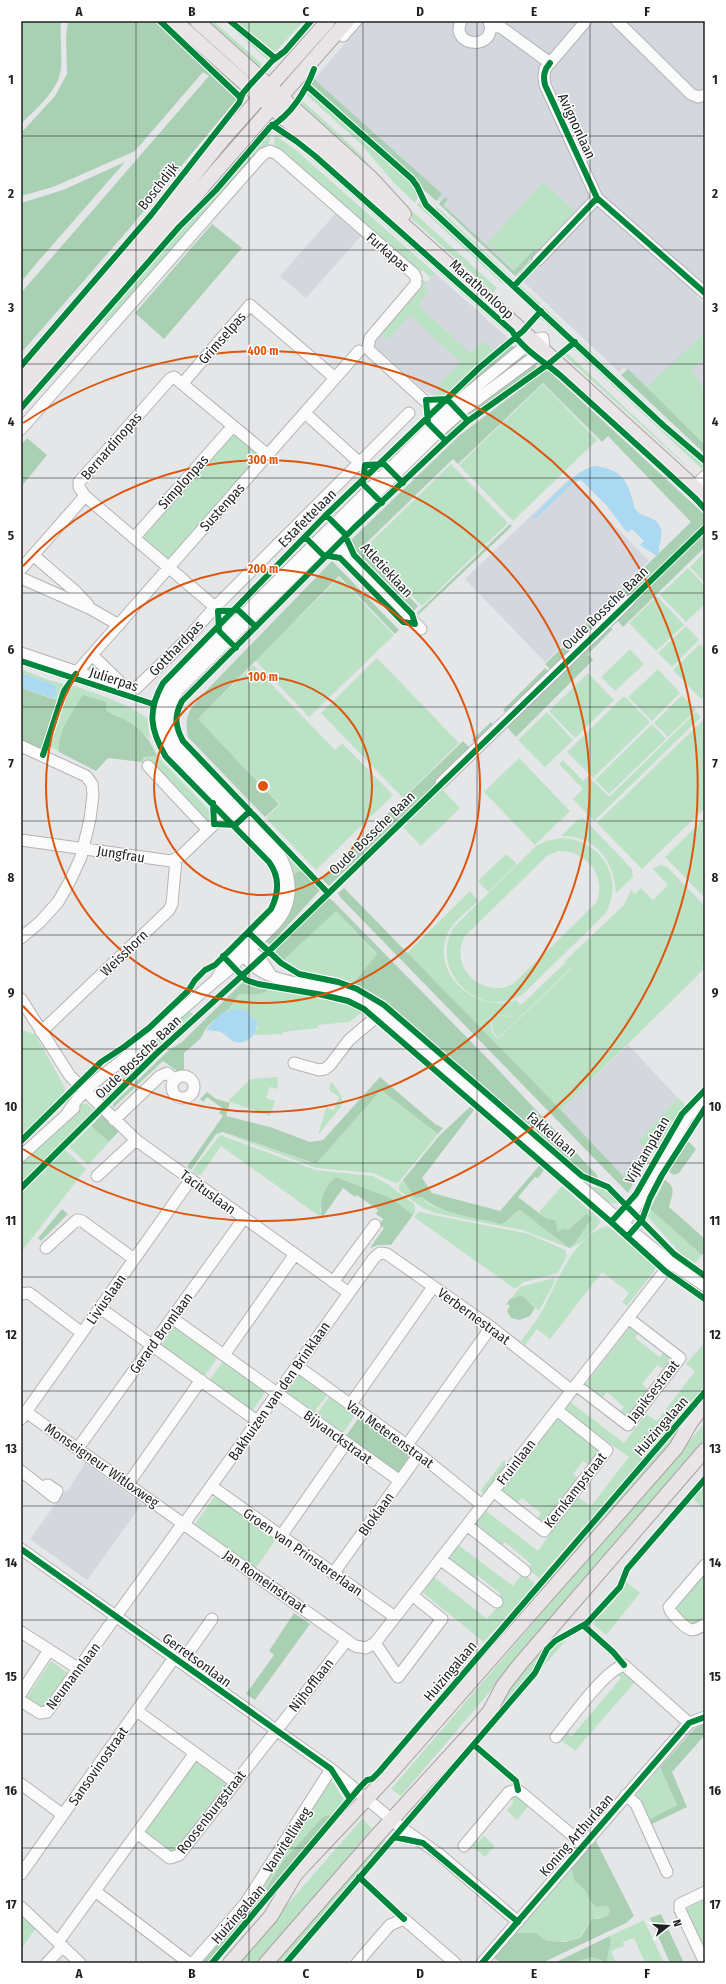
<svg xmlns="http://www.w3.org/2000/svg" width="726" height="1984" font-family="'Fira Sans Condensed',sans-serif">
  <rect width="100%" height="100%" fill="#e5e6e8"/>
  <path fill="#d4d7de" d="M364,21h341v268l-9,7 9,8v146l-81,-83 -5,5 -159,-150 -39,-39 -110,-100z
    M335,214l26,22 -55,62 -26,-22z
    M435,273l73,65 -65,59 -9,-1 -9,-5 -51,-46 7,-11z
    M569,479l80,82 -104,101 -80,-83z
    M628,1045l50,53 -39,42 7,9 -24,26 -61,-65z
    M85,1463l57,41 -55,76 -57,-41 35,-48 2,1z"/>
  <path fill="#bbe2c5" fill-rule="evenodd" d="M161,21h4l75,67 -2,4z
    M203,21h10l49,43 -4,5z
    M224,21h3l45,36 -3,4z
    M235,21h69l-29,31z
    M310,91l102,92 7,13 -4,7 -21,-20 -33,-39 -54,-49z
    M303,101l56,52 27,33 23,22 -2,3 -52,-57 -54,-50z
    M265,126l2,2 -51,60 -51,53 -3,-3 50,-52z
    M271,129l-2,17 -160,179 -8,-7 80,-92 39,-38z
    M276,130l34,24 199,177 -2,2 -208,-185 -24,-16z
    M275,135l23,17 137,121 -4,5 -9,-8 -3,3 -145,-127z
    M543,182l32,29 -56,62 -32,-30z
    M421,201l84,79 -3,3 -85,-78z
    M436,206l78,74 -4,-1 -9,-7 -66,-62z
    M412,211l85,77 -4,4 -81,-73z
    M421,279l6,3 -4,5 6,5 -11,13 52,48 14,-12 10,10 -51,46 -9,-1 7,-8 -3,-4 23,-22 -40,-36 -9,-10 -5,2 -19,22 -7,-6 -7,11 12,12 -2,2 -11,-11 -1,-8z
    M519,284l22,20 -2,2 -18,-16z
    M543,306l20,20 -2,1 -20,-18z
    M542,314l14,13v1l-6,-1 -11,-11z
    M705,332v25l-13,13 13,20v55l-59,-57z
    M579,340l96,91 -1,1 -12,-10 -85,-80z
    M575,345l92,86 38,32v6l-4,-1 -124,-116 -5,-4z
    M567,353l118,111v1l-120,-109z
    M543,384l54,56 -84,81 -54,-56z
    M234,432l25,23 -91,105 -25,-22z
    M451,464l57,59 -86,83 -57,-58z
    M705,552v31l-15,-16z
    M688,568l17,18v18l-19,18 -26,-27z
    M339,578l55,57 -85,82 -54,-57z
    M657,596l27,29 -28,26 -27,-28z
    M686,626l13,14 -27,27 -14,-14z
    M700,644l5,5v47l-4,3 -28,-29z
    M630,649l14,15 -29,27 -14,-14z
    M377,658l82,85 -56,55 -82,-85z
    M93,662l25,22 -33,-12z
    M253,665l82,85 7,-7 51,52 -77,75 -50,-52 14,-14 -82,-85z
    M21,669l27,11 16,4 -7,16 -4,-2 3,-3 1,-9 -36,-13z
    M658,669l22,24 -28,28 -24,-24z
    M588,673l26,27 -39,38 -26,-27z
    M71,685c27,9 53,17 76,33l3,21 -17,-14 -27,-14 -38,8 -8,20 -1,13 -9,-6z
    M682,695l14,15 -28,27 -14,-14z
    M624,696l26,26 -57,56 -26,-26z
    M547,712l26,28 -28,27 -27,-27z
    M696,712l5,5 -107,104 -21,-22 10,-10 -24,-25 4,-4 20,21 5,-5 21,21z
    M705,718v90l-63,61 -45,-46z
    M652,724l14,15 -57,55 -14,-14z
    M157,756l55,57 -1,8 -3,3 -63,-65 -2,4 -2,-1 3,-5z
    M519,758l51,53 -35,34 -51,-53z
    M442,789l18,19 -39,38 -18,-19z
    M252,815l51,54 -11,6 -43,-57z
    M583,818l49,51 1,8 -17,16c-2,-33 -20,-57 -55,-57l16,-16z
    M705,818v80l-40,-41z
    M561,838c40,1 65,40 44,76l-82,80c-43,28 -96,-24 -69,-67l82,-81 10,-5zM559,851c27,-1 49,26 37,52l-82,80c-29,18 -67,-16 -49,-47l83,-81z
    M506,854l11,10 -29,28 -10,-11z
    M661,865l6,2 38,39v57l-3,4 2,2 -143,141 -154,-157 63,-62 8,10c-10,10 -25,20 -31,34 -16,40 30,79 69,65l5,5 44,-42 5,6 -72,69 -5,-6 -2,-14 3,-4 14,3 8,-8 -8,7 -14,-2 -4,4 2,15 6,6 73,-70 -7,-7 60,-57 7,-15 4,4 6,-6 12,12 15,-15 -16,-17z
    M335,910l42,45 -24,29 -16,-7 -40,-6 -16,-9z
    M274,988l62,11 28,12 -15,11 -31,3v3l-35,4v2l-29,1 4,-8 -30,-17 11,-17 21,1z
    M188,1010l5,4 -83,84 -4,1 -6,-2 3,-10 16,-10 9,-8 9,-14 21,-16z
    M21,1030l14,4 30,54 -1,5 -43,44z
    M277,1077l1,12 -8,-2 -4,11 9,3 -5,15 -42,-15 23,-22z
    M331,1082c7,8 14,15 10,25l-23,28 8,-27 8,2 5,-13 -10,-7z
    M381,1090l57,44 -39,48 -4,1 -22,-10 -57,-5 -95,-36 92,31h4z
    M678,1098l7,7 -52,79 -11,-9 24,-26 -8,-8z
    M82,1104h5l8,7 -74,72v-19z
    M91,1126l18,16 -21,23 -19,-18z
    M220,1135l95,35 58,6 16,9 25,19 1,8 -2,3 -22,-17 -55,-21 -16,31 2,10 -101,-72 -20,29h-3l-6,-4z
    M65,1150l21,19 -65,83v-58z
    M403,1180l12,18 7,-1c2,2 4,5 6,7 9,5 67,21 76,19 7,-2 9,-10 16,-13l49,38 5,-5 12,-29 -18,16 -10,3 -19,-21 23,-26 39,35c-6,9 -21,25 -32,27l-47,-18 -87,-17 -14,-6 -22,-17v-4z
    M591,1187h11l18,13 -4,4 -8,-2z
    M644,1203l58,52 -7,8 -14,-9 -40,-45z
    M419,1212l110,22 36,16 2,6 -9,17 -34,9 -9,7 -101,-72z
    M608,1226l47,40v4l-28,36 -5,-4 7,-9 -27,-21 -52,67 -13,-10 -12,16 -4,-4c7,-10 15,-19 21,-30 15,-28 32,-77 66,-85z
    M554,1278l1,3 -16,30 -17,-16 -11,4 9,-12z
    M631,1325l9,7 -5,6 25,19 5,-6c7,6 3,12 -2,18l-6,-4 -15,19 5,5 -20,28 -7,-5 4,-5 -17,-15 -5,6 -17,-13z
    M175,1326l43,31 -15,21 -43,-31z
    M705,1342v45l-166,191 -11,-9 3,-5 -26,-22 -5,6 -28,-21 13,-17 53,41 38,-55 15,10 38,-49 -66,-47 6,-9 55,42 22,-29 11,7 38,-50 -9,-7z
    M223,1361l43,30 -14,20 -43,-30z
    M299,1375l28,20 -13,17 -28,-19z
    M330,1396l26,18 -13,19 -27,-18z
    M705,1396v5l-32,45 -295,331z
    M557,1417l42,33 -11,15 -5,-4 -10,13 5,4 -34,44 -7,-3 4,-6 -19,-15 -6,6 -17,-13z
    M705,1423v16l-304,357 -10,-7z
    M504,1460l2,2v3l-21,28 -4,-1v-2z
    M705,1484v26l-12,-11z
    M215,1496l61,43 -20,29 -61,-44z
    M458,1545l55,41 10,-13 12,11 -51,58 -62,-50 12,-15 53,42 14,-16 -4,-4 4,-5 -24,-19 -4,5 -25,-18 1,-4z
    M705,1569v54l-11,5 -22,-16z
    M625,1581l15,12 -34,42 -14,-12 22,-22z
    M563,1638l3,2 -24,28 -2,-1 9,-18z
    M545,1646l-11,24 -118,140 -4,-3 92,-117z
    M51,1661l18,13 -27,36 -16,-11z
    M625,1670l10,11 -1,2 -59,68 -15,-12 6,-6 5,4 50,-59 -6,-5z
    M194,1762h3l29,21 1,4 -52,65 -3,1 -26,-18v-5z
    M660,1767l17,38 -29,15 -12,-25z
    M330,1781l3,1 12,20 -13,15 -3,-2 -46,46 -16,26 -8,4z
    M517,1794l12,11 -12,15 -10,-10 7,-8 -4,-4z
    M362,1819l10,9 -112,135h-24z
    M484,1836l11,10 -10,11 -14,-12 4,-5 3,2z
    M384,1838l4,4 -104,121h-13l14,-16 33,-32z
    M571,1869l2,7 13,15 4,10 10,6 5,-2 5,4 -2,6 -5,3 -6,-1 -8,5 -10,16 -5,2 -19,2 -8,-1 -11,-8h-21z
    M705,1899v53l-21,-42z
    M21,1914l15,14 -15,21z
    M644,1920l20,43h-19l-11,-25 -11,4 1,4 -13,5 5,12h-8c-3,-9 5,-18 2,-27z
    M592,1957l15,6h-36z"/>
  <path fill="#aad0b4" d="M21,21h40c-1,16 1,32 0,47 -2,23 -26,41 -40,56z
    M68,21h86l45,40 38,38 -109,131 -107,123v-60l188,-217 -6,-4 -68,79 -82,36 -32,9v-63l34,-37 12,-22 -1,-37z
    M314,79l128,115 -6,7 -12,-11 -8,-12 -106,-95z
    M125,162l-90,103 -14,17v-79l42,-13z
    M445,197l3,2 -5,6 71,66 18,-19 2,-2 3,2 -22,24 -76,-72z
    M212,224l30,24 -78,91 -29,-26z
    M511,345l5,3 -62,51 -2,-2z
    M522,354l5,4 -65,49z
    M533,363l5,5 -66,49 -5,-5z
    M628,369l77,76v9l-84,-79z
    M546,370l3,1 156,144v10l-152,147 -8,-8 146,-142 -83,-86 -6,6 -59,-59 -85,81 -5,-5 -91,88 56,59 -4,5 -63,-65 -1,-5 110,-106z
    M463,416l3,3 -1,4 -17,14h-3l-4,-4z
    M27,438l20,17 -26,32v-42z
    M510,524l2,2 -94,89 -1,-2z
    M705,531v16l-82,80 -8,-9z
    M332,561l67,69 -4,4 -56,-58 -141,143 81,85 -14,13 -77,-80c-4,-22 1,-27 15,-43z
    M607,626l6,3 -25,25 5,6 -77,77 -10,-11z
    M545,668l6,6 -43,41 -5,-5z
    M21,688l36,12 -15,49 -21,-9z
    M83,695l23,7v8c5,5 11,6 17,9 18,9 26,19 34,37l-13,1 -3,5 -33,-4 -12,13 -37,-19c-2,-21 14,-40 24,-57z
    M491,722l5,5 -19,18 -5,-5z
    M463,741l9,9 -143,136 -8,-8z
    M303,869l17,21 -50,55 -6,-6 28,-64z
    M344,888l217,222 61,65 11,9 -5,9 -288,-296 -2,-4z
    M327,897l6,4 157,160 107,114 1,5 -19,-8 -187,-164 -24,-17 -15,-7 24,-30 -41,-43 -55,51 -5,-6v-7z
    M244,981l30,7 -14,6h-21l-11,16 -15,11 -7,7 -5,10 -17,15v19l-4,1 -17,-12 -50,47v-4l57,-55 11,-6z
    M380,1077l55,47 8,4 -5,6 -57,-44 -64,73h-3l-91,-31 -7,2 -25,36 -4,-3 36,-51 -4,-3 3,-5 -15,-11 -4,5 -3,-3 7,-7 9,7 14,4 -4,13 44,11 40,15 13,-2z
    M470,1107l4,3 -52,68 10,15 68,18 39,-45 5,4 -6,8 -3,-1 -17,20 29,22 8,1 3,12 4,-3 6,1 18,-16 6,4 -18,26 -5,4 -49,-38c-8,4 -10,11 -19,14 -23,-6 -62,-10 -79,-27l-7,1 -12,-18 37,-45z
    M105,1112l17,16 -13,14 -18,-16z
    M686,1139l10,10 -17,24 -5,2 -5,-3z
    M336,1177l55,21 22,17 -22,30h-13l-8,3 14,-20 -4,-3 3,-6 -7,-5 2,-4 -21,-15 -2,2 -12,-9 -21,30c-3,-17 1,-30 14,-41z
    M665,1180c12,8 7,14 4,27l36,32v13l-3,3 -52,-46z
    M62,1209l6,5 -27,27 -3,-3z
    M522,1295l13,13 -5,8 -10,4 -9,-2 -4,-7 3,-5 -2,-2 -3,2 5,-7z
    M360,1416l53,37 -14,21 -53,-38z
    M294,1613l16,11 -55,76 -9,-6 28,-39 -5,-4z
    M705,1723v12l-33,37 15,35 -37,18 -2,-5 29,-15 -17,-38 35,-39z
    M329,1815l3,2 -125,146h-5l43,-51 14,-21 8,-4 16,-26 40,-44z
    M596,1841l38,75 -8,7 -84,40h-41l-7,-5 21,-25h21l11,8 18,1 15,-4 12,-19 11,-1 5,-3 2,-6c-5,-6 -8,-2 -13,-2l-7,-6 -4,-10 -11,-10 -4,-12z
    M661,1914l23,49h-14l-20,-45z
    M610,1936c3,9 -5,18 -2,27l-16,-6 -21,6h-17z"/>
  <path fill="#abd9f2" d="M596,466c25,4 30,12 37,35 1,4 1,8 5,11 8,7 19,4 23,17 2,8 -3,20 -3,28l-18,-12 4,-4 -12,-12 -4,3 -3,-2 -18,-24 -26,-26 -7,2 -39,37 -3,-1c15,-15 44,-50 64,-52z
    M21,673l36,13 -1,9 -3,3 -32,-10z
    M236,1009l9,1 12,12c1,12 -9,23 -22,20 -6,-2 -8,-7 -13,-9 -5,-3 -11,-2 -16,-3l15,-17z"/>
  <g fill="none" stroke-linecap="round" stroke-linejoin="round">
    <g stroke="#b3b3b5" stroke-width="13">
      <path id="minor" d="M461,21c-12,27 38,30 28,0
        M586,21l-41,48 -1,8 1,8 52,113 108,95
        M617,21l74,73 7,3 7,-2
        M490,25l12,3 48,35
        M343,36l13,-15
        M538,260l59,-62
        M183,383l67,-78 85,73
        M305,413l79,72
        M21,429l242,-275 7,-3 7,3 137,120 2,4v6l-46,54 -2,9 2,4 77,70
        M702,490l-4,1 1,-9 6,-6
        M325,534l96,95
        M134,538l99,-112
        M33,555l43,37 12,13
        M21,569l64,-73
        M21,578l70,31 28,16
        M237,630l-22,-23 -130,-111 -6,-9v-5l91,-103 4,-2 94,78
        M21,653l112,38 51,-49 31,-35 194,-194
        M92,655l33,32
        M76,673l283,-322
        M21,746l65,30 6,8 1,11 -3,24 -9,38 -11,24 -12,21 -18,20 -19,16
        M148,766l60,64
        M441,783l188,-182
        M21,840l150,21 10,-5 51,-49
        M243,947c12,4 21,16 27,27
        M242,948c10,38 76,35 105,46 12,4 22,11 32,18l253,219 39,32 34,23
        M21,999l49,77 66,64 213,153
        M41,1032l128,-122 3,-6 4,-45
        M294,1063l25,7 6,-1 5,-4 19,-25 26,-22 4,-6
        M172 1087a11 11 0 1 1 22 0a11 11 0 1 1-22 0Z
        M68,1112c16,-25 40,-40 62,-58 29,-24 57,-49 86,-74 15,-11 28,-25 41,-38 7,-8 17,-15 23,-24 15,-21 10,-47 -3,-67l-103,-108c-10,-19 -8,-36 4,-53l260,-258 25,-22 81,-60 -1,-12 -10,2 -77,63 -283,282c-22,25 -20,46 2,71l97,100c40,54 -35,82 -56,124
        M114,1120l46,-44 7,-3 8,7
        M21,1156l53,-48
        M97,1176l39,-36
        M623,1223l10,-11 54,-95 18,-19
        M46,1248l31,-28 5,1 52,38
        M333,1282l42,-57
        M21,1294l8,-1 53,40
        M100,1308l157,113
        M172,1318l228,163
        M224,1355l71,-101
        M297,1366l122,88 63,51
        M576,1385l52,40 52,-67 -52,-40
        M350,1405l83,-118
        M26,1412l329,234 11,2 9,-5 296,-380
        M21,1419l170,-240
        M407,1445l84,-118
        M78,1448l166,-230
        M21,1471l33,26 3,-6 -9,-6 -6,2
        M128,1484l73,-104
        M211,1486l184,131
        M493,1491l51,40 63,-81 -50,-40
        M184,1524l190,-266 6,-5 7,1 104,73 80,63
        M467,1525l58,46
        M281,1536l65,-93
        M21,1549l310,220 72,60 36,25 79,68
        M440,1559l57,43
        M705,1565l-36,42c1,6 17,23 24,23 4,-1 9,-4 12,-6
        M333,1574l86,-120
        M21,1632l58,37
        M375,1643l23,34 44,-58 -30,-24
        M181,1663l31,-44
        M21,1693l28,-43
        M21,1701l19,12 7,-1 136,-189
        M137,1711l98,71
        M556,1737c14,-17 48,-66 68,-72l65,58
        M21,1784l42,31
        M626,1795l10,9 31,68
        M137,1833l33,25 9,-3 168,-215
        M464,1846l45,-54 9,-2 66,55
        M21,1874l153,-216
        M95,1891l94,72
        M705,1892l-25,12v6l25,53
        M21,1907l59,56
        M58,1942l137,-189
        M47,1963l16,-17
        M193,1963l52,-59 86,-135
        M357,1963l33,-38 14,-6 51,44
        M482,1963l207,-240 16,-6"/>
    </g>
    <g stroke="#aaa1a2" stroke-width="16">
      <path id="major" d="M175,21l343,306 187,170
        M197,21l175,158 32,35
        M21,381l125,-147 77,-95 105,-118
        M21,395l326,-374
        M230,1963l41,-47 24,-41 9,-10 83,-88 289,-329 15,-26 14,-18
        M266,1963l108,-124 105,-115 11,-13 13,-25 18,-23 184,-213"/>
    </g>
    <use href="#minor" stroke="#fbfbfc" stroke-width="11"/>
    <use href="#major" stroke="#e9e4e5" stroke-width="14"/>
    <g stroke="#fff" stroke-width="8">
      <path id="cycleway" d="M160,21l81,77
        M230,21l45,37
        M550,63c-6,7 -7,13 -5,22l52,113 108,95
        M307,86l105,93 5,7 9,19 238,221 41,35
        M272,125l24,16 19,15 197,175c11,19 33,31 49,45 45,41 91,82 135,123l9,10
        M514,286l83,-88
        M21,366l130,-151 88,-112 4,-10 6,-7 23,-25 13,-10 26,-30
        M21,408l158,-181 37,-37 54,-63c21,-12 36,-36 44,-58
        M446,441l-18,-18 -2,-23 21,-1 21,22
        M382,503l-19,-19 2,-19 19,-1 19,19
        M305,537l18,18 17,3 63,64 12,2 -3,-10 -58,-59 -10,-22 -18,-18
        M236,648l-17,-17 -1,-20 20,-1 18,17
        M21,661l132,43
        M43,755l21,-64 12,-17
        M213,803l1,21 21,1 15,-14
        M328,893l-145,-152c-8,-15 -9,-25 -1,-40l172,-173 92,-87 22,-20 79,-56 28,-23
        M248,932l33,31 18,11 39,8 19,7 27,16 198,171 26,11 66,67 31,22
        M223,956l23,24 12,4 65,11 25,6 16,8 247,213 54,49 40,28
        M21,1141l80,-79 23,-15 25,-19 39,-37 7,-11 10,-10 10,-5 56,-56c8,-16 9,-32 -2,-47l-103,-105c-16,-27 -19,-46 -3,-74l163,-168 153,-147 44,-37 18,-20
        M21,1188l135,-134 113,-103 436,-423
        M611,1222l25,-28 46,-80 23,-24
        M628,1236l14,-16 8,-22 12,-23 43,-67
        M21,1549l310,220 19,30
        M584,1626l29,26 11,13
        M474,1745l42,36 2,9
        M394,1837l29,6 95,79
        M359,1877l45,42
        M212,1963l149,-177 6,-6 5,-1 7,-7 326,-380
        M286,1963l249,-290 12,-24 8,-8 32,-18 33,-36 7,-18 78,-90
        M482,1963l207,-240 16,-6"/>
    </g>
    <use href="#cycleway" stroke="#00873e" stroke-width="6"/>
  </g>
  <path fill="none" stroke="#1f2021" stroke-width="1" stroke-opacity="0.55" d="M136,21v1942M249,21v1942M363,21v1942M477,21v1942M590,21v1942M21,136h684M21,250h684M21,364h684M21,478h684M21,593h684M21,707h684M21,821h684M21,935h684M21,1049h684M21,1163h684M21,1277h684M21,1391h684M21,1506h684M21,1620h684M21,1734h684M21,1848h684"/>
  <g fill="none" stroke="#de560d" stroke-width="2">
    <circle cx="263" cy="786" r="109"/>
    <circle cx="263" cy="786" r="217"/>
    <path d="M23 566A326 326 0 1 1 23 1006"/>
    <path d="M23 423A435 435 0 1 1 23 1149"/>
  </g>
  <g text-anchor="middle" stroke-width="3" stroke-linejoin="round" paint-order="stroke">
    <g font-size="14" fill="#1f2021" stroke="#fff">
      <text transform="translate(577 126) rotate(65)" y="5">Avignonlaan</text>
      <text transform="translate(158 186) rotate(-52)" y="5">Boschdijk</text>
      <text transform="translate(388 252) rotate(41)" y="5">Furkapas</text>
      <text transform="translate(482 289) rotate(42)" y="5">Marathonloop</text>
      <text transform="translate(222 338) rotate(-49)" y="5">Grimselpas</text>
      <text transform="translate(111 446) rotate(-49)" y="5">Bernardinopas</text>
      <text transform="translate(183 482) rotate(-48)" y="5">Simplonpas</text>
      <text transform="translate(222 507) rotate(-48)" y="5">Sustenpas</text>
      <text transform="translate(307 518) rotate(-45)" y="5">Estafettelaan</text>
      <text transform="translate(387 570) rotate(47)" y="5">Atletieklaan</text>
      <text transform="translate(605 608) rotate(-44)" y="5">Oude Bossche Baan</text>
      <text transform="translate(176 648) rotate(-46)" y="5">Gotthardpas</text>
      <text transform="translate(114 679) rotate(18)" y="5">Julierpas</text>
      <text transform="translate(372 833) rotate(-44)" y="5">Oude Bossche Baan</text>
      <text transform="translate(121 854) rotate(9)" y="5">Jungfrau</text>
      <text transform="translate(124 953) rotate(-44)" y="5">Weisshorn</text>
      <text transform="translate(138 1057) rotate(-44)" y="5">Oude Bossche Baan</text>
      <text transform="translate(552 1134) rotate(41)" y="5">Fakkellaan</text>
      <text transform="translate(647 1150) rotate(-60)" y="5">Vijfkamplaan</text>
      <text transform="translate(208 1192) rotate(36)" y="5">Tacituslaan</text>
      <text transform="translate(106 1299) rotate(-55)" y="5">Liviuslaan</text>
      <text transform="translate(474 1316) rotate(36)" y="5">Verbernestraat</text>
      <text transform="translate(161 1333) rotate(-54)" y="5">Gerard Bromlaan</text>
      <text transform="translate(279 1391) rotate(-55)" y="5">Bakhuizen van den Brinklaan</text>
      <text transform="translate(653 1391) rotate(-52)" y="5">Japiksestraat</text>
      <text transform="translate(661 1426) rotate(-49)" y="5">Huizingalaan</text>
      <text transform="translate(390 1434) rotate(36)" y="5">Van Meterenstraat</text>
      <text transform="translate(338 1437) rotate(36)" y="5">Bijvanckstraat</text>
      <text transform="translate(516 1462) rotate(-52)" y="5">Fruinlaan</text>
      <text transform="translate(102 1465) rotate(35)" y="5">Monseigneur Witloxweg</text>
      <text transform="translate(575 1490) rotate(-52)" y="5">Kernkampstraat</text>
      <text transform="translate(376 1514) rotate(-54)" y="5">Bloklaan</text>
      <text transform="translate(303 1552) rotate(35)" y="5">Groen van Prinstererlaan</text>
      <text transform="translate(265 1581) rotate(35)" y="5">Jan Romeinstraat</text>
      <text transform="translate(197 1660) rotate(36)" y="5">Gerretsonlaan</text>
      <text transform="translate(450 1671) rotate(-50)" y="5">Huizingalaan</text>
      <text transform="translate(73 1676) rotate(-53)" y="5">Neumannlaan</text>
      <text transform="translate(311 1685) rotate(-52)" y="5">Nijhofflaan</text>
      <text transform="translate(98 1766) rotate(-55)" y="5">Sansovinostraat</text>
      <text transform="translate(211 1812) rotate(-52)" y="5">Roosenburgstraat</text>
      <text transform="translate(576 1835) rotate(-49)" y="5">Koning Arthurlaan</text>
      <text transform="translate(287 1840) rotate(-57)" y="5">Vanvitelliweg</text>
      <text transform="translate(238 1914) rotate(-49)" y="5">Huizingalaan</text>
    </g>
  </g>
  <circle cx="263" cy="786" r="6" fill="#de560d" stroke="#fff" stroke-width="2"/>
  <g font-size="12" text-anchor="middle" font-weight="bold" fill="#de560d" stroke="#fff" stroke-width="3" stroke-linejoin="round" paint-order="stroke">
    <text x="263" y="355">400 m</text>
    <text x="263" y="464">300 m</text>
    <text x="263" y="573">200 m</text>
    <text x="263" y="681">100 m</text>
  </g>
  <rect width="726" height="1984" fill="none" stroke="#ffffff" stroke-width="44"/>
  <g transform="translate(668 1926) rotate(73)" stroke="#ffffff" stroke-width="3" paint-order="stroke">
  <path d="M0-3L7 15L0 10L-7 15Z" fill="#1f2021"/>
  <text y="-6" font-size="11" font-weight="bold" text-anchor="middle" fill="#1f2021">N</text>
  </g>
  <rect x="22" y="22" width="682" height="1940" fill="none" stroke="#1f2021" stroke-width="1.5"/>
  <g font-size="13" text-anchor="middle" font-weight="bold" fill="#1f2021">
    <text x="79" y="16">A</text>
    <text x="192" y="16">B</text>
    <text x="306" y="16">C</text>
    <text x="420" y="16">D</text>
    <text x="534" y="16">E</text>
    <text x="647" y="16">F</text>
    <text x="11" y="84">1</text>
    <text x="715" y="84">1</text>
    <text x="11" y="198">2</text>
    <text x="715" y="198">2</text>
    <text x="11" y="312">3</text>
    <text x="715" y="312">3</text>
    <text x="11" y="426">4</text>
    <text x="715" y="426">4</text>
    <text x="11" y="540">5</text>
    <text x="715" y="540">5</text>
    <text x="11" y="654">6</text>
    <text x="715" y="654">6</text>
    <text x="11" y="768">7</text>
    <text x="715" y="768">7</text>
    <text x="11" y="882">8</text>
    <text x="715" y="882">8</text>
    <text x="11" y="997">9</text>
    <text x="715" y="997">9</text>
    <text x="11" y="1111">10</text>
    <text x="715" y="1111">10</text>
    <text x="11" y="1225">11</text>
    <text x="715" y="1225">11</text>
    <text x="11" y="1339">12</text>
    <text x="715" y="1339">12</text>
    <text x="11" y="1453">13</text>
    <text x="715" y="1453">13</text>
    <text x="11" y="1567">14</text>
    <text x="715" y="1567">14</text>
    <text x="11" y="1681">15</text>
    <text x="715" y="1681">15</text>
    <text x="11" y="1795">16</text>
    <text x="715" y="1795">16</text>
    <text x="11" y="1909">17</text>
    <text x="715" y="1909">17</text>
    <text x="79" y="1978">A</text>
    <text x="192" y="1978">B</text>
    <text x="306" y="1978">C</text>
    <text x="420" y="1978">D</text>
    <text x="534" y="1978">E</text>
    <text x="647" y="1978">F</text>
  </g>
</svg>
